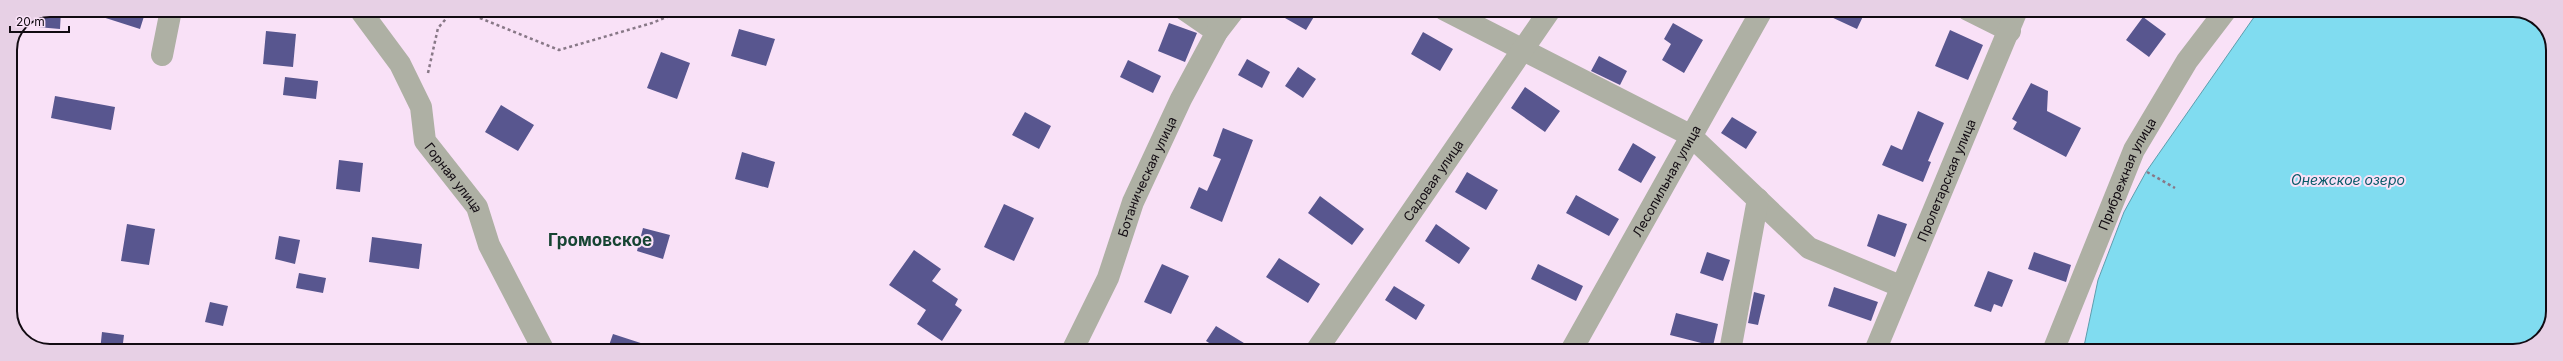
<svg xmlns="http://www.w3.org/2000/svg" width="2563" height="361" font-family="Inter,sans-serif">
  <rect width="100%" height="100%" fill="#f9e1f7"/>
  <path fill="#80dcf0" stroke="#5f9dad" d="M2259,10h259l23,11 12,24v271l-13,25 -27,10h-430l15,-71 26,-68 22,-40z"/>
  <path fill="#58568f" d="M50,10h11l-1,19 -23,-2 1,-12z
    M91,10h55l-6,19 -50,-16z
    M1271,10h47l-12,20z
    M1816,10h50l-9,19z
    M2143,17l23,17 -17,23 -23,-17z
    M1169,23l28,10 -12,29 -27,-11z
    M1673,23l30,17 -19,33 -22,-13 9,-16 -7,-5z
    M739,29l36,10 -9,27 -35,-10z
    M1950,30l33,15 -15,35 -33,-14z
    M266,31l30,3 -3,33 -30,-3z
    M1423,32l30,17 -13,22 -29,-17z
    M661,52l29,11 -13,36 -30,-11z
    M1599,56l28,15 -7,14 -29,-14z
    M1247,59l23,13 -8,16 -24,-13z
    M1128,60l33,16 -8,17 -33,-16z
    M1298,67l18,12 -13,19 -18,-12z
    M285,77l33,4 -2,18 -33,-4z
    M2031,83l17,8 -1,20 34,17 -15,29 -53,-28 4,-7 -5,-3z
    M1525,87l35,24 -15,21 -34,-24z
    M55,96l60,11 -4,23 -60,-12z
    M501,105l33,20 -16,26 -33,-19z
    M1918,111l26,12 -16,38 3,1 -8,20 -41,-17 9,-20 11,5z
    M1025,112l26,14 -12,23 -27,-14z
    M1732,117l25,15 -11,17 -25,-16z
    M1223,128l30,12 -31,82 -32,-14 9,-21 8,4 14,-32 -8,-3z
    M1633,143l23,14 -15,26 -23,-13z
    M742,152l33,10 -7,26 -33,-9z
    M339,160l24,3 -3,29 -24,-3z
    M1467,172l31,18 -12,20 -31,-18z
    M1576,195l43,24 -10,17 -43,-23z
    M1320,196l44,33 -12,16 -44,-32z
    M1004,204l30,14 -20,43 -30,-14z
    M1878,214l29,10 -12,33 -28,-11z
    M127,224l28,5 -6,36 -28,-4z
    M1436,224l34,24 -11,16 -34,-23z
    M643,228l27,7 -7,24 -26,-8z
    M279,236l21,4 -5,24 -20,-5z
    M372,237l50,7 -3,25 -50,-7z
    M914,250l27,19 -9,12 26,18 -3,6 7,5 -20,31 -25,-17 9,-14 -37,-25z
    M1707,252l23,8 -7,21 -23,-8z
    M2034,252l37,13 -5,17 -38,-13z
    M1279,258l41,26 -12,19 -42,-26z
    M1162,264l27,12 -18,38 -27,-12z
    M1538,264l45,22 -7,15 -45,-22z
    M1988,271l25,9 -11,27 -8,-3 -3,8 -17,-6z
    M299,273l27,5 -3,15 -27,-5z
    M1394,286l31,19 -9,15 -31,-20z
    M1834,287l44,15 -7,19 -43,-15z
    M1754,292l11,3 -7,30 -10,-2z
    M210,302l18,4 -5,20 -18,-4z
    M1676,313l42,11 -5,22 -43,-11z
    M1216,326l41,25h-35l-16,-10z
    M102,332l22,3 -2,16h-22z
    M613,334l43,14 -1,3h-48z"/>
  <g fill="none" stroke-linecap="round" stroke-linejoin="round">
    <path stroke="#887887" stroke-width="2.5" stroke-dasharray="3 3" stroke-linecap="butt" d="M428,73l10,-45 13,-15 14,-1 94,38 93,-27 32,-13
      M2147,172l28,16"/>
    <g stroke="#aeb0a4" stroke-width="22">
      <path id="s1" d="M360,10l40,54 21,43 4,34 52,66 12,38 55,106"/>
      <path d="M1185,10l32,22"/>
      <path d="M1445,10l245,125 119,113 91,38"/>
      <path d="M1968,10l42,21"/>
      <path d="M162,55l9,-45"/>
      <path id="s2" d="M1072,351l36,-73 25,-76 48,-103 36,-67 17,-22"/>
      <path id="s3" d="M1316,351l234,-341"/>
      <path id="s4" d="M1571,351l191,-341"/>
      <path d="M1730,351l28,-152"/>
      <path id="s5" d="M1875,351l142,-341"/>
      <path id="s6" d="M2053,351l81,-201 53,-89 39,-51"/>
    </g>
  </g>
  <g text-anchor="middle" stroke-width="4" stroke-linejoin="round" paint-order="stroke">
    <g font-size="13" fill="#120b12" stroke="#f9e1f7">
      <text dy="5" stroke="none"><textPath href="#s6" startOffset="192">Прибрежная улица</textPath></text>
      <text dy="5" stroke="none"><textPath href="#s2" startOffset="190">Ботаническая улица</textPath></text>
      <text dy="5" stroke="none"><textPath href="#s1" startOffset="196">Горная улица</textPath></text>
      <text dy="5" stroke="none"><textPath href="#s3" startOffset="207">Садовая улица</textPath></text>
      <text dy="5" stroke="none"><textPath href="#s4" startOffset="195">Лесопильная улица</textPath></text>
      <text dy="5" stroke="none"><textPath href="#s5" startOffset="185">Пролетарская улица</textPath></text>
    </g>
    <g font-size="14" font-style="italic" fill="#065967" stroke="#f9e1f7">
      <text x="2348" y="185">Онежское озеро</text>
    </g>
    <g font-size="17" font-weight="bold" fill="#164432" stroke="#f9e1f7">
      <text x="600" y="246">Громовское</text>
    </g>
  </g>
  <path d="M0 0H2563V361H0ZM50 17H2513A33 33 0 0 1 2546 50V311A33 33 0 0 1 2513 344H50A33 33 0 0 1 17 311V50A33 33 0 0 1 50 17Z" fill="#e7d0e5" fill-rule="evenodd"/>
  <path fill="none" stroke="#120b12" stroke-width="2" d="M50 17H2513A33 33 0 0 1 2546 50V311A33 33 0 0 1 2513 344H50A33 33 0 0 1 17 311V50A33 33 0 0 1 50 17Z"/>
  <path d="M10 26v6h59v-6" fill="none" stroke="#120b12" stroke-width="2"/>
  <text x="16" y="26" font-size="12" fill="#120b12" stroke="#f9e1f7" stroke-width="3" paint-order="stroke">20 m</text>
</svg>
